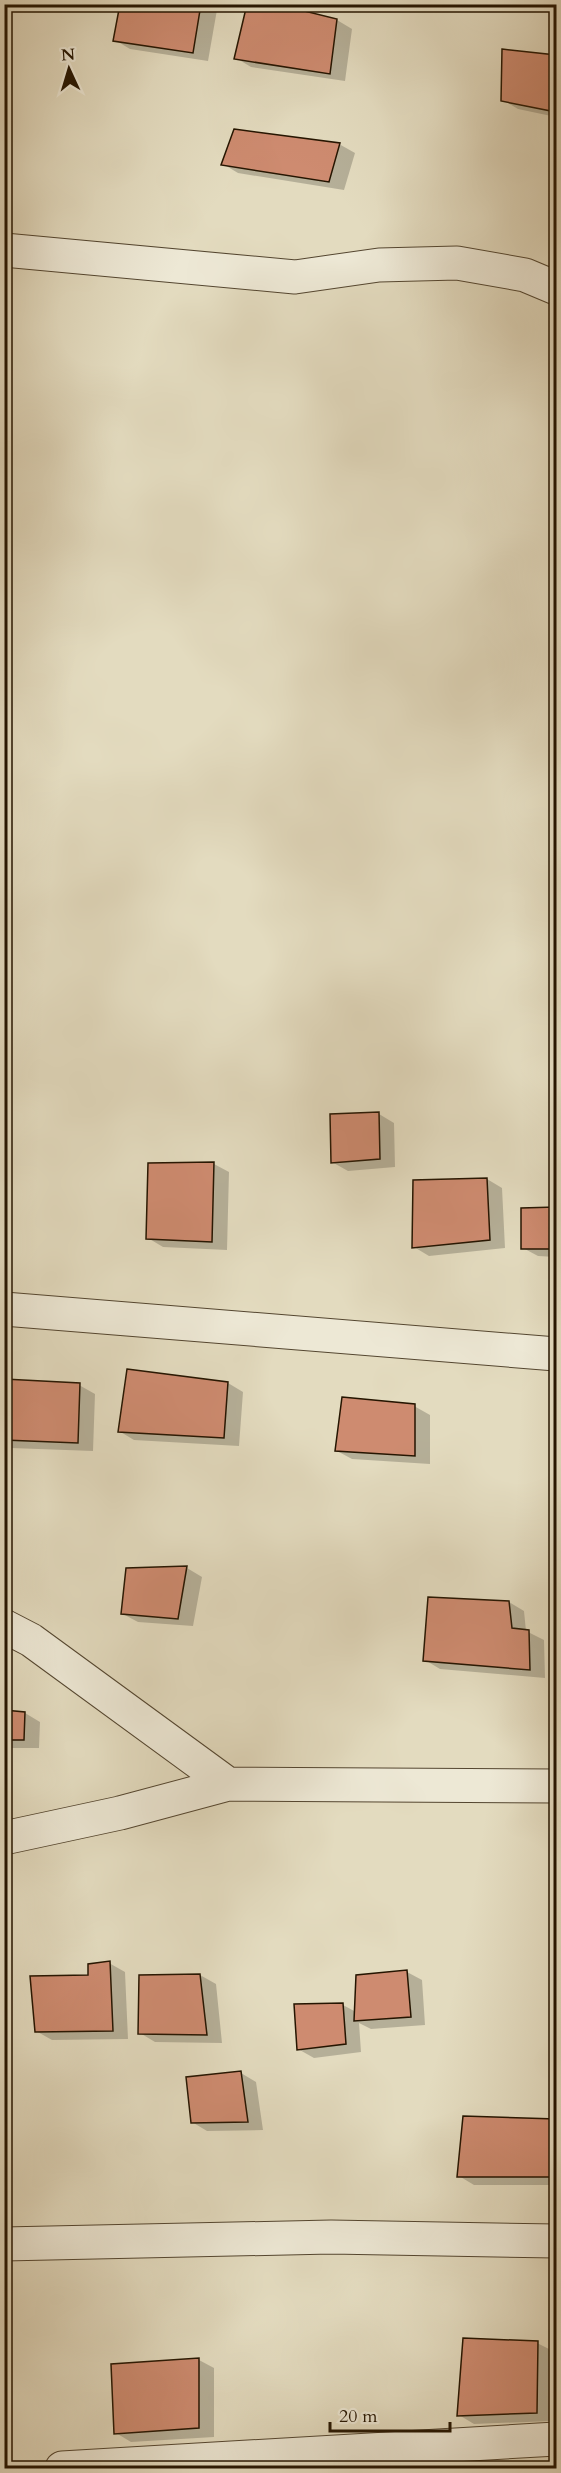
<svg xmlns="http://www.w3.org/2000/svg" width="561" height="2473" font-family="Cardo,serif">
  <rect width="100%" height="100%" fill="#e3dbbf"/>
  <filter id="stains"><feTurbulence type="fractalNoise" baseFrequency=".00333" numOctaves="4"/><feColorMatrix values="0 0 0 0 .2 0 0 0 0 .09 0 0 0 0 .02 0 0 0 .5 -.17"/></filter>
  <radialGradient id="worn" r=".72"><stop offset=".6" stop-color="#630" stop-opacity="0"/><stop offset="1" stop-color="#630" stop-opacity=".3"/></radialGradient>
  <path fill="#0003" d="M122,4h96l-10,57 -78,-12 -15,-9z
    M269,4l68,16 15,9 -7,52 -94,-14 -15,-9z
    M504,51l52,6v60l-38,-8 -15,-9z
    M339,144l16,9 -11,37 -106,-17 -15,-9z
    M379,1114l15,9 1,44 -47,4 -16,-9z
    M214,1164l15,8 -2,78 -64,-3 -15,-9z
    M487,1179l15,9 3,60 -76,8 -15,-9z
    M556,1208v49l-18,-1 -15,-8v-39z
    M4,1381l75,4 16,9 -2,57 -82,-3 -7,-4z
    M228,1383l15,9 -4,54 -105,-6 -15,-9z
    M414,1406l16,9v49l-78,-5 -15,-8z
    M187,1568l15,9 -9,49 -55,-4 -15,-8z
    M509,1602l15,9 2,20 18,9 1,38 -105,-9 -15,-9z
    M4,1712l21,1 15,9 -1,26h-35z
    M109,1963l16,9 3,67 -76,1 -16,-9 53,-55z
    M407,1972l15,8 3,45 -54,4 -12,-6 2,29 -47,6 -16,-9 45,-44 13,7z
    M200,1975l16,9 6,59 -67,-1 -15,-9z
    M241,2073l15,9 7,48 -56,1 -15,-9z
    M464,2118l92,3v64h-82l-15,-9z
    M537,2343l16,8 -1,70 -78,3 -15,-9z
    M199,2360l15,8v69l-83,5 -15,-9z"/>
  <path fill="#ce8b70" stroke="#251501" stroke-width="1.5" d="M120,4h81l-8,49 -80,-12z
    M247,4h29l61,15 -7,55 -96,-15z
    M502,49l54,6v57l-55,-11z
    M234,129l106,14 -11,39 -108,-17z
    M379,1112l1,47 -49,4 -1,-49z
    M214,1162l-2,80 -66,-3 2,-76z
    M487,1178l3,62 -78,8 1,-68z
    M556,1207v42h-35v-41z
    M127,1369l101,13 -4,56 -106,-6z
    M4,1379l76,4 -2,60 -74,-3z
    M342,1397l73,7v52l-80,-5z
    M187,1566l-9,53 -57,-5 5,-46z
    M428,1597l81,4 3,27 17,2 1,40 -107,-9z
    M4,1710l21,2 -1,28h-20z
    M110,1961l3,70 -78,1 -5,-56 58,-1v-11z
    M407,1970l4,47 -57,4 2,-46z
    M200,1974l7,61 -69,-1 1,-59z
    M343,2003l3,41 -49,6 -3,-46z
    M241,2071l7,51 -57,1 -5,-46z
    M463,2116l93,3 -5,58h-94z
    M463,2338l75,3 -1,72 -80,3z
    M199,2358v70l-85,6 -3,-70z"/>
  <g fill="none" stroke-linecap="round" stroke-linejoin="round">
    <g stroke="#544630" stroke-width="35">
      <path id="minor" d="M4,250l291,27 84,-12 78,-2 68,12 31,13
        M4,1309l552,45
        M4,1626l27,14 197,144 328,2
        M4,1838l116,-25 108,-29
        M4,2244l327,-7 225,4
        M62,2468l494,-29"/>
    </g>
    <use href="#minor" stroke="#ede8d5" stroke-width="33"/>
  </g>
  <rect width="561" height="2473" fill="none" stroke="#e3dbbf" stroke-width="24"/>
  <rect x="6" y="6" width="549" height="2461" fill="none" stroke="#251501" stroke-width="3"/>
  <rect x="12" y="12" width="537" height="2449" fill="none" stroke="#251501" stroke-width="1.5"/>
  <g transform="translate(69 69) rotate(356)" stroke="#ede8d5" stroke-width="4.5" paint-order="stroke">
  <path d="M0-4.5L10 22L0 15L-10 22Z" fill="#251501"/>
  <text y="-9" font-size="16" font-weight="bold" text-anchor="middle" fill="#251501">N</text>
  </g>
  <path d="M330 2422v9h120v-9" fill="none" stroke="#251501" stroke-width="3"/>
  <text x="339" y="2422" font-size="18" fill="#251501" stroke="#ede8d5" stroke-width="4.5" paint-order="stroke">20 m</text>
  <rect width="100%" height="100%" filter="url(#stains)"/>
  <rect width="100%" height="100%" fill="url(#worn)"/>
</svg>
